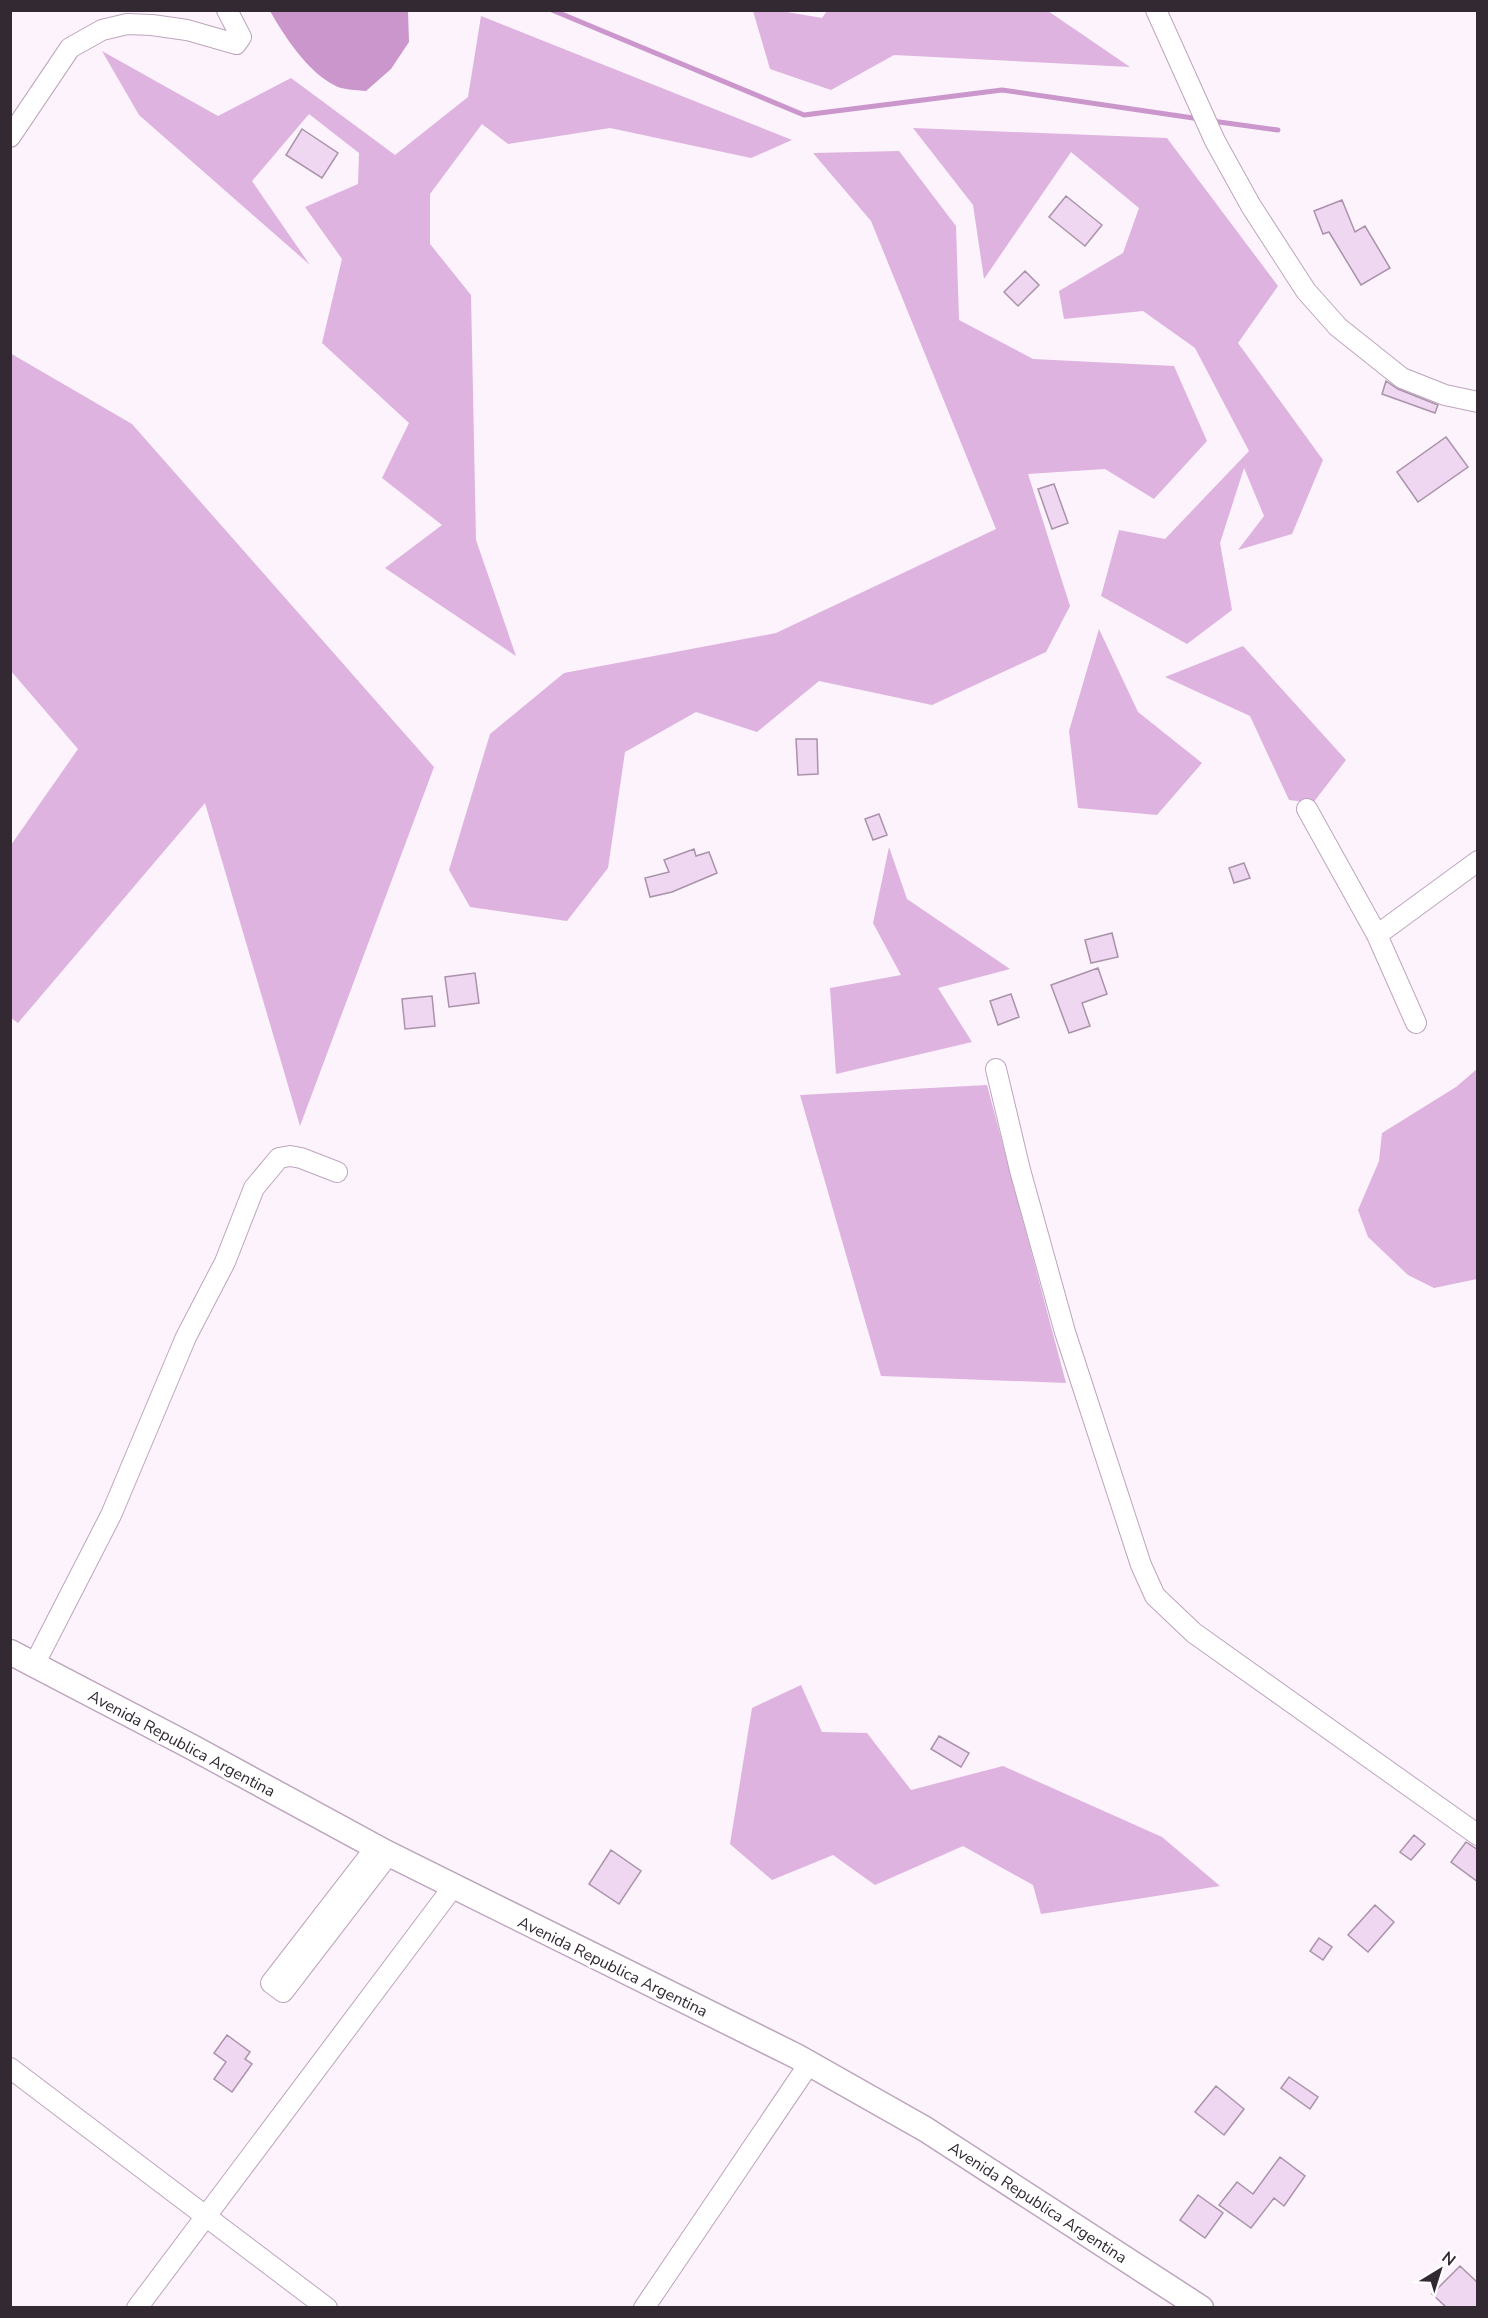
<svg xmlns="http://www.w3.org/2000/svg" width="1488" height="2318" font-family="'Nunito Sans',sans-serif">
  <rect width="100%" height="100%" fill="#fdf3fd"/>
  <path fill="#deb3df" d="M827,11h221l82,56 -236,-12 -63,35 -61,-21 -17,-58h28l41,7z
    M481,16l311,124 -41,18 -141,-30 -102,16 -26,-20 -52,70v50l41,51 5,245 40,116 -131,-88 57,-43 -60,-47 27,-55 -87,-80 20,-84 -37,-52 53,-23 1,-31 -50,-39 -57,67 58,84 -171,-150 -37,-64 116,65 73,-38 104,77 73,-58z
    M913,128l254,10 111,148 -40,57 85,117 -31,74 -54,16 26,-34 -20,-48 -24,75 12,67 -45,34 -86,-48 18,-66 46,9 84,-88 -54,-103 -52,-37 -79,8 -5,-28 64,-38 16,-45 -68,-56 -87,127 -11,-74z
    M899,151l57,75 3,94 74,39 141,7 33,75 -53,58 -49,-30 -77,5 42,132 -24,46 -114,53 -113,-24 -62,51 -61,-20 -71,40 -17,116 -41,53 -97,-14 -21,-37 41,-136 74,-61 212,-40 220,-104 -125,-308 -58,-68z
    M10,353l122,71 302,343 -134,359 -95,-323 -187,220 -7,-5v-173l67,-96 -67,-78z
    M1099,629l39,83 64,51 -45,52 -79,-7 -9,-77z
    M1243,646l103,114 -33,43 -24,-3 -39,-84 -85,-39z
    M889,847l18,52 103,70 -72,19 34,54 -136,32 -6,-86 71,-13 -28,-52z
    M1477,1069v210l-43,9 -26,-13 -40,-38 -10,-27 21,-49 3,-28 74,-46z
    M987,1085l79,298 -185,-7 -81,-281z
    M801,1685l21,47 45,1 44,57 92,-24 159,71 58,49 -179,28 -8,-29 -70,-39 -88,39 -42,-30 -61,25 -42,-36 22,-136z"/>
  <path fill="#ca96cc" d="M270,11h138l1,31 -18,27 -25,22c-10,-1 -24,-1 -32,-6 -26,-13 -50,-49 -64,-74z"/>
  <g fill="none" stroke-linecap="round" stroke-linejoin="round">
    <path stroke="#ca96cc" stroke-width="5" d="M552,10l252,105 198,-25 198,29
      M1212,121l66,9"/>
  </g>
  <path fill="#f0d7f1" stroke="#aa92aa" stroke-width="1.5" d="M302,129l36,24 -16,25 -36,-23z
    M1066,196l36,29 -17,21 -36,-29z
    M1342,200l13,32 10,-6 25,42 -29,17 -32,-53 -6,2 -9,-23z
    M1025,271l14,14 -21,21 -14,-14z
    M1386,381l12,8 40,16 -3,8 -53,-19z
    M1446,437l22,30 -50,35 -21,-30z
    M1054,484l14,39 -16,6 -14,-40z
    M796,739h21l1,35 -20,1z
    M879,814l8,21 -14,5 -8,-21z
    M694,849l2,7 13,-4 8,21 -45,19 -22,5 -5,-19 24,-6 -5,-12z
    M1244,863l6,15 -16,5 -5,-15z
    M1112,933l6,24 -27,6 -6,-23z
    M1098,968l9,26 -25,9 8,23 -21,7 -18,-48z
    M475,973l4,30 -30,4 -4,-30z
    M1011,994l8,23 -21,8 -8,-24z
    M432,996l3,30 -30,3 -3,-30z
    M939,1736l30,17 -8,14 -30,-18z
    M1414,1835l11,9 -14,16 -11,-8z
    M1466,1842l12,8v32l-27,-20z
    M611,1850l30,21 -22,33 -30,-20z
    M1375,1905l19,17 -26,30 -20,-17z
    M1319,1938l13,9 -9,13 -13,-9z
    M227,2035l23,17 -5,7 7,5 -20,28 -18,-13 12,-17 -12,-9z
    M1289,2077l29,20 -8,12 -29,-21z
    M1216,2086l28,23 -20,26 -29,-23z
    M1280,2157l25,19 -21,30 -10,-8 -23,30 -32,-23 18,-23 16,12z
    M1198,2195l25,18 -18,25 -25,-18z
    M1460,2266l18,17v24h-32l-14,-13z"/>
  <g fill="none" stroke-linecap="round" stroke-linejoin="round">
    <g stroke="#bda5bd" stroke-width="22">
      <path id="minor" d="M1156,10l59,131 36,65 55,85 32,36 64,51 43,17 33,7
        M10,137l60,-89 32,-18 25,-6 25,1 35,5 49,14 5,-7 -14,-27
        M1307,809l70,126 39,88
        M1377,935l101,-74
        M996,1069l24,101 45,162 76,233 14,31 39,37 284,202
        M34,1665l77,-150 75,-178 39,-75 29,-74 25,-30 11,-2 11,2 36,14
        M376,1847l-105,136 12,9 106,-138
        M10,2068l317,240
        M137,2308l316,-421
        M644,2308l165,-244"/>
    </g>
    <g stroke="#bda5bd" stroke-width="27">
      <path id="tertiary" d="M10,1652l180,94 195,106 411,204 129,73 276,179"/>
    </g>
    <use href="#minor" stroke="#fff" stroke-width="20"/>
    <use href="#tertiary" stroke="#fff" stroke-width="24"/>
  </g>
  <g text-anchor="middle" stroke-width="6" stroke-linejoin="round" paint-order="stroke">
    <g font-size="16" fill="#322932" stroke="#fff">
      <text transform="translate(182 1743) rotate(28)" y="6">Avenida Republica Argentina</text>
      <text transform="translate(613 1966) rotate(26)" y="6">Avenida Republica Argentina</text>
      <text transform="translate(1038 2202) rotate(33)" y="6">Avenida Republica Argentina</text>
    </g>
  </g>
  <rect width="1488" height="2318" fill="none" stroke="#322932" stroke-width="24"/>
  <g transform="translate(1440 2270) rotate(38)" stroke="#ffffff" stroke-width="4.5" paint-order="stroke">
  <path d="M0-4.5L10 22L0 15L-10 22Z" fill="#322932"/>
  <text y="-9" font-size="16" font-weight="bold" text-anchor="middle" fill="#322932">N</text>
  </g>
</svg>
